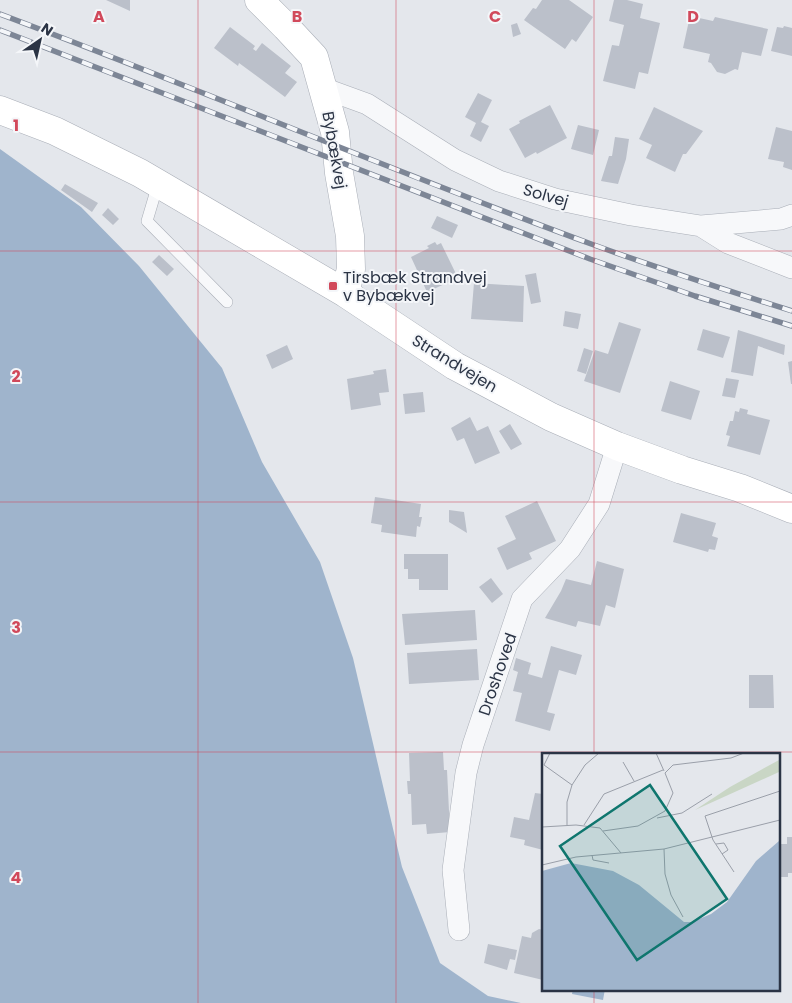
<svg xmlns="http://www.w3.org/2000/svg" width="792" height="1003" font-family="Poppins,sans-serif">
  <rect width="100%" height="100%" fill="#e4e7ec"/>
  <path fill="#9fb4cc" d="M0,149l81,58 58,59 83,102 40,94 58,100 33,96 49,209 38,96 48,33 33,7h-521z
    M573,989h32l-2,11 -31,-6z"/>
  <path fill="#bbc0ca" d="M106,0h24v11z
    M542,0h27l24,17 -17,25 -4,-3 -7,10 -41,-29 9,-12 3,1z
    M614,0h13l16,4 -3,14 20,5 -12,51 -9,-2 -4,17 -32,-8 9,-36 7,1 5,-21 -15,-4z
    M690,16l23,5 2,-4 53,12 -7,27 -19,-4 -4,18 -3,-1 -10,5 -8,-2 -6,-9 -3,-1 2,-8 -27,-6z
    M517,23l4,11 -8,3 -2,-12z
    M784,26l8,2v28l-21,-5 6,-24 6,1z
    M230,27l25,19 -2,3 3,2 6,-8 29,23 -6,7 12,9 -12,15 -46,-34 -1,3 -24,-18z
    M478,93l14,7 -11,22 8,4 -8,16 -11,-6 6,-13 -11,-6z
    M550,105l17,33 -30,16 -1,-2 -11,6 -16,-29 11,-6 -1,-2z
    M654,107l49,24 -17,23h-3l-8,18 -29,-14 6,-13 -13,-6z
    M578,125l21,5 -6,25 -22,-6z
    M776,127l16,4v39l-9,-3 1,-5 -16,-3z
    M615,137l14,2 -3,20 -8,25 -17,-3 8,-25h3z
    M65,184l33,19 -6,9 -31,-22z
    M108,208l11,11 -6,6 -11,-10z
    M437,216l21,9 -6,13 -21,-10z
    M435,242l2,3 4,-2 17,35 -31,14 -16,-35 18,-9 -2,-2z
    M159,255l15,14 -7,7 -15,-14z
    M536,273l5,29 -10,2 -6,-29z
    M474,283l50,3 -1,36 -52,-3z
    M565,311l16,3 -3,15 -15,-3z
    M619,322l22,7 -21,64 -36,-12 11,-31 13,4z
    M703,329l27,8 -7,21 -26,-8z
    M738,330l47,15 -1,10 -26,-9 -5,30 -22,-4z
    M287,345l6,14 -21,10 -6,-14z
    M584,348l9,3 -7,23 -9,-3z
    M792,361v23h-1l-3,-22z
    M386,369l3,23 -10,1 2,12 -30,5 -4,-31 27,-5 -1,-3z
    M726,378l13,2 -4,18 -13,-2z
    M670,381l30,10 -9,29 -30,-9z
    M423,392l2,20 -20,2 -2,-20z
    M740,408l8,2 -1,4 23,6 -10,35 -33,-9 3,-10 -4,-1 4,-14h3l2,-10 4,1z
    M470,417l7,14 11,-5 12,27 -25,11 -11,-26 -7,3 -6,-13z
    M510,424l12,20 -11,6 -12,-19z
    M375,497l46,7 -2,13h3l-2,10 -3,-1 -1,11 -35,-5 1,-7 -11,-2z
    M537,501l19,40 -27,12 3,6 -25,11 -10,-22 19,-9 -11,-23z
    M449,510l15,2 3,21 -18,-11z
    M681,513l35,10 -4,13 6,2 -3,12 -6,-1 -1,3 -35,-10z
    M404,554h44v36h-29v-11h-11v-10h-4z
    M597,561l27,8 -9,39 -9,-3 -6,21 -22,-5 -2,6 -31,-9 16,-27 5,-12 25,6z
    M491,578l12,16 -11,9 -13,-16z
    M475,610l2,30 -72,5 -3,-31z
    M551,646l31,9 -6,20 -17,-5 -12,42 8,2 -5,17 -35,-10 7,-28 -9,-2 5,-19 -5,-2 3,-12 15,5 -3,11 14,4z
    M477,649l2,31 -70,4 -2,-31z
    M749,675h24l1,33h-25z
    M443,752l1,18h3l3,62 -23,2 -1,-10 -14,1 -1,-31h-3l-1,-13h3l-1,-28z
    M535,793l8,1v56l-19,-5 1,-5 -15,-3 4,-20 15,3z
    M787,837h5v36h-4v4h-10v-33h9z
    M539,929l4,1v50l-29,-7 8,-37 9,2 1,-5z
    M488,944l29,6 -2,10 -5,-1 -3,11 -23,-7z"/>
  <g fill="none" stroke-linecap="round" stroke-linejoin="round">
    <g stroke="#a9aeb7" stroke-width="12">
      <path id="lane" d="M158,184l-11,37 80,81"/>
    </g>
    <g stroke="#a9aeb7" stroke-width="22">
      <path id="street" d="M323,88l44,16 88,56 44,21 56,18 76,16 70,11 80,-7 11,-4
        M701,226l27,17 64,25
        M459,930l-6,-60 13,-97 7,-28 49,-146 48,-50 29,-45 18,-58"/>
    </g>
    <g stroke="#a9aeb7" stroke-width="29">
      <path id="secondary" d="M259,0l27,27 28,30 21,75 4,41 11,63 1,33 -6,24
        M0,110l55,21 85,42 205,120 110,73 96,51 66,29 65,24 58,18 52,21"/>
    </g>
    <use href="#lane" stroke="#f7f8fa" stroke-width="11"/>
    <use href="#street" stroke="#f7f8fa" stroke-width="21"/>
    <use href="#secondary" stroke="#fff" stroke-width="28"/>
    <g stroke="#7d8696" stroke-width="5.5">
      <path id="rail" d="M0,14c199,75 395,158 594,231 66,24 132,45 198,66
        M0,30l590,229 105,37 97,30"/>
    </g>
    <use href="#rail" stroke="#f4f6f9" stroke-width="4" stroke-dasharray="11" stroke-linecap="butt"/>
  </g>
  <path fill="none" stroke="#d1495b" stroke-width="1" stroke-opacity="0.55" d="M198,0v1003M396,0v1003M594,0v754M0,251h792M0,502h792M0,752h792M594,989v14"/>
  <rect fill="#d1495b" stroke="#f4f6f9" stroke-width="2" x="328" y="281" width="10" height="10" rx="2.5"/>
  <g text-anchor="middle" stroke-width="4" stroke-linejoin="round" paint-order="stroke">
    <g font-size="16" fill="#2b3445" stroke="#f4f6f9">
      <text transform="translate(335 150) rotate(80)" y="6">Bybækvej</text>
      <text transform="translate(546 195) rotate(16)" y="6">Solvej</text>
      <text transform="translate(455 363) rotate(31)" y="6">Strandvejen</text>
      <text transform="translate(497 674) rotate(-71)" y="6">Droshoved</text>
    </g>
    <g font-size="16" fill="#2b3445" stroke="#f4f6f9" text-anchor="start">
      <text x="343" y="283">Tirsbæk Strandvej<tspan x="343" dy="18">v Bybækvej</tspan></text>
    </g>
  </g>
  <g transform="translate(542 753)">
    <rect width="238" height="238" fill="#e4e7ec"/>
    <path d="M237,7v12l-84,38 35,-23z" fill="#c9d6c5"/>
    <path d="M237,88v149h-237v-119l29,-8 42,8 26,14 45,37h8l19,-8 16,-12 29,-41z" fill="#9fb4cc"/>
    <path fill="none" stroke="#9a9fa9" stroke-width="1" d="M8,0l-6,12 28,20M114,0l8,18M81,9l11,19M115,65l25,-5 30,-19M25,72v-23l5,-17 13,-20 14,-12M42,72l20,-31 59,-24M0,74l34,-2 24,3 21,25M61,78l35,-5 27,-15 8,-18 -8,-20 8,-8 58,-7 13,-5M174,91l8,-1 4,7 -6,4M122,96l1,25 6,21 12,22M50,102l1,5 16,3M0,112l34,-8 88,-8 116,-29M192,119l-21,-32 -8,-24 75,-25"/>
    <path fill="#0f766e" fill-opacity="0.15" stroke="#0f766e" stroke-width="2.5" d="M108,32l77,114 -90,61 -77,-114z"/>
    <rect width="238" height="238" fill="none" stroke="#2b3445" stroke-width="2.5"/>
  </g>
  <g font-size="16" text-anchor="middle" font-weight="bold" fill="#d1495b" stroke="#f4f6f9" stroke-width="4" stroke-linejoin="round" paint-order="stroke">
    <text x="99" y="22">A</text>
    <text x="297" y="22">B</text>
    <text x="495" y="22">C</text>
    <text x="693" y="22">D</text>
    <text x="16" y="131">1</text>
    <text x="16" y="382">2</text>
    <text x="16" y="633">3</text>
    <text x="16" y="883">4</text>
  </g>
  <g transform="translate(40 40) rotate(34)" stroke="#f4f6f9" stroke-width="4" paint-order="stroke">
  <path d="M0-4L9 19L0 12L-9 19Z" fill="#2b3445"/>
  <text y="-8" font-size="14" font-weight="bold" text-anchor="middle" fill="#2b3445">N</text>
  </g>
</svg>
